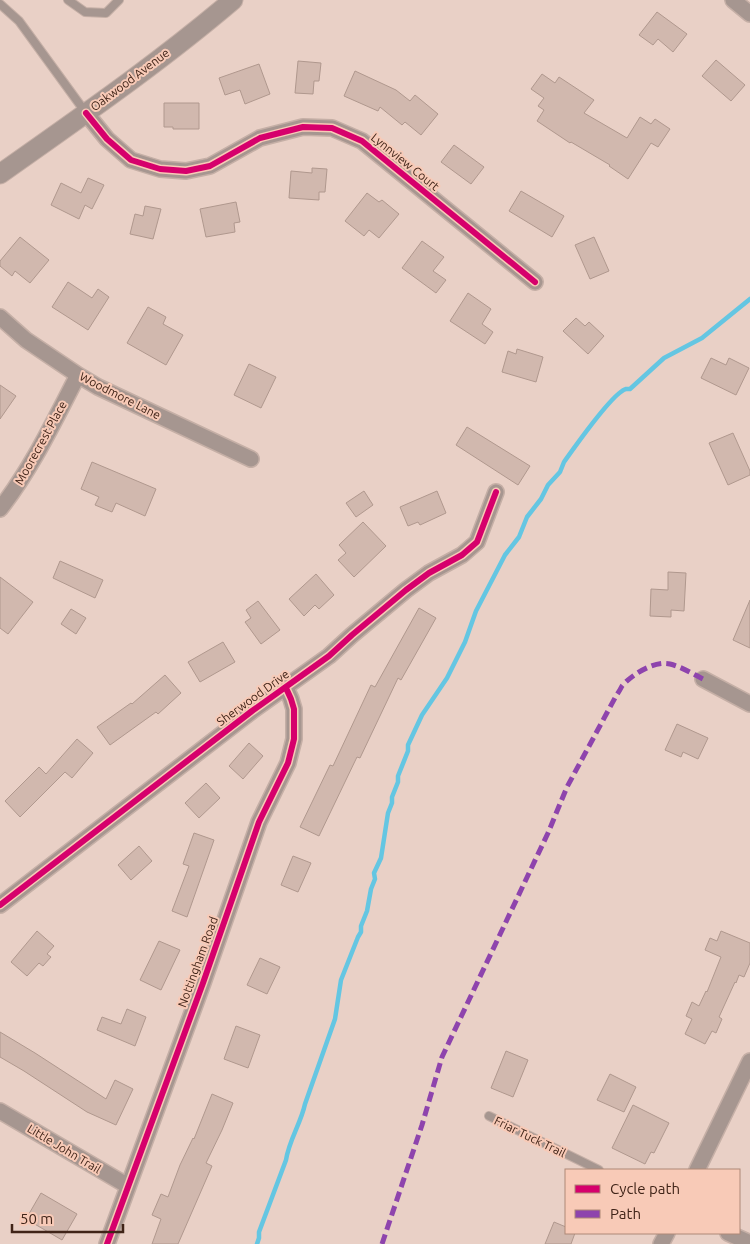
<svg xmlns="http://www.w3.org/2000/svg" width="750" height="1244" font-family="Ubuntu,sans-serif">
  <rect width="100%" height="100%" fill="#e9d0c6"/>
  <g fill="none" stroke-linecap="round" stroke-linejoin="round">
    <path stroke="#64c6e2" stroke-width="4.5" d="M257,1244l2,-6v-6l27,-72c3,-20 15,-37 19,-56l30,-85 6,-39 17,-43 3,-5v-6l6,-15 4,-22 4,-10 -1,-6 7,-15 7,-45 4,-10v-6l6,-15v-6l10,-25v-6l14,-30 25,-37 18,-36 11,-31 29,-56 14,-18 8,-20 14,-18 7,-14 12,-13 4,-10c10,-14 49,-70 62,-73 2,0 3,0 4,0l34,-31 38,-20 48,-39"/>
  </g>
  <path fill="#d1b8ae" stroke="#b0988e" d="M657,12l30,22 -14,18 -15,-13 -5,6 -14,-10z
    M716,60l29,25 -14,16 -29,-25z
    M298,61l23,2 -2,18h-5l-1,13 -18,-1z
    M259,64l11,30 -25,10 -5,-14 -15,5 -6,-17z
    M355,71l41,19 14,11 5,-6 23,19 -17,21 -16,-13 -3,3 -22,-18 -2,4 -34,-15z
    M542,74l13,9 4,-6 35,23 -10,13 43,25 13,-21 11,7 4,-5 15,10 -12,18 -7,-4 -23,36 -19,-13 1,-1 -39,-23 -1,1 -33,-22 7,-11 -6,-4 6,-8 -13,-9z
    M164,103h35v26h-26v-2h-9z
    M454,145l30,22 -13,17 -30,-22z
    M312,168l15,1 -2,23h-6v8l-30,-2 2,-27 21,2z
    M88,178l16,7 -12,24 -7,-4 -6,14 -28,-14 10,-22 20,10z
    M521,191l43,25 -12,21 -43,-26z
    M367,193l12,9 3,-2 17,14 -20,24 -10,-8 -5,6 -19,-15z
    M236,202l4,20 -6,1 1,9 -29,5 -6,-28z
    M145,206l16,3 -8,30 -23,-5 5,-20 8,2z
    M20,237l29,23 -19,23 -15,-12 -3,5 -12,-10v-5z
    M594,237l15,34 -19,8 -15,-34z
    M422,241l22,16 -11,14 13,9 -10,13 -34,-25z
    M68,282l24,16 6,-9 11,8 -21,33 -36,-23z
    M468,293l23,16 -9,15 11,8 -8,12 -35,-23z
    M148,307l18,10 -3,7 20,11 -17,30 -39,-22z
    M576,318l9,8 4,-4 15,14 -16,18 -25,-23z
    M517,349l26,8 -7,25 -34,-10 6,-21 8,3z
    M711,358l15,7 3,-7 20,10 -13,27 -35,-17z
    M249,364l27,13 -15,31 -27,-13z
    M0,385l16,11 -16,23z
    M467,427l63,39 -12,19 -62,-40z
    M733,433l17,38v4l-22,10 -19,-42z
    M92,462l64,27 -11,27 -29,-13 -4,9 -17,-7 4,-8 -18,-8z
    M364,491l9,14 -17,12 -10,-14z
    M437,491l9,22 -26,12 -2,-3 -10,4 -8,-19z
    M363,522l23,24 -32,31 -16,-17 8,-7 -7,-8z
    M60,561l43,19 -8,18 -42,-20z
    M668,572l18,1 -2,38 -13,-1v7l-21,-1 1,-27 17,1z
    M316,574l18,21 -15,14 -4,-4 -11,11 -15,-17z
    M0,577l33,25 -25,32 -8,-6z
    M750,600v48l-17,-8z
    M258,601l22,29 -19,14 -16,-22 6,-4 -5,-8z
    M419,608l17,10 -35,62 -3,-2 -38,80 -3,-1 -38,79 -19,-9 30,-62 3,1 38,-81 4,2z
    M71,609l15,9 -10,16 -15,-10z
    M223,642l12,20 -35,20 -12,-20z
    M165,675l16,18 -23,21 -2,-2 -46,33 -13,-18 34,-24 1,1z
    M677,724l31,14 -10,21 -15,-7 -2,5 -16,-7z
    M77,739l16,14 -21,25 -7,-6 -45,45 -15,-16 34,-34 7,7z
    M249,743l14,13 -20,23 -14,-13z
    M206,783l14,15 -21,20 -14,-15z
    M194,833l20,7 -27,77 -15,-6 17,-45 -6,-2z
    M139,846l13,15 -21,19 -13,-15z
    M293,856l18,7 -13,29 -17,-7z
    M37,931l17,15 -7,8 4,3 -8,9 -4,-3 -12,13 -16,-14z
    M721,931l29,12v20l-6,14 -5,-2 -3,8 -1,-1 -16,35 3,2 -6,14 -4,-2 -7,13 -20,-10 7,-15 -6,-3 6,-14 7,4 7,-15 1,1 14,-35 -16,-7 5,-12 7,3z
    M159,941l21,9 -19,40 -21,-10z
    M260,958l20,9 -13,27 -20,-9z
    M127,1009l19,8 -11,29 -38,-16 5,-13 19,7z
    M236,1026l24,9 -12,33 -24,-9z
    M0,1032l35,21 71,46 9,-19 18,9 -17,36 -29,-13 -63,-41 -24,-14z
    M506,1051l22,9 -15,37 -22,-9z
    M610,1074l26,13 -12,25 -27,-12z
    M212,1094l21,9 -11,27 -16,33 6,3 -34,78h-26l9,-25 -9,-4 9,-21 7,3 12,-32 13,-27 1,1z
    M633,1105l36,18 -15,30 -3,-1 -6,12 -33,-16z
    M41,1193l36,21 -15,26 -36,-21z
    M554,1222l12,5v6h9l-4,11h-26z"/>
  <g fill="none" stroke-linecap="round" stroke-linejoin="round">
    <g stroke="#c5afa6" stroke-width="10">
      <path id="service" d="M68,0l17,12 21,1 13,-13
        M0,4l19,17 67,92
        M489,1116l110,54"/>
    </g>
    <g stroke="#c5afa6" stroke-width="18">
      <path id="minor" d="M733,0l17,14
        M86,113l21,26 24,21 29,9 26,2 24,-5 50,-28 43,-11 29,1 30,13 173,141
        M0,317l26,23 52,35 20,12 153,72
        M0,509c32,-41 54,-88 78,-134
        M703,679l47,25
        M0,905l252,-194 77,-55 23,-21 54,-45 23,-17 33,-18 15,-13 19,-50
        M0,1111l128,75
        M697,1170l53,-109
        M728,1233l22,10
        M107,1244l96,-261 56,-161 29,-59 6,-24v-30l-3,-10 -5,-11
        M661,1244l6,-11"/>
    </g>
    <g stroke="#c5afa6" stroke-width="21">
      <path id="tertiary" d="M0,174c79,-56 159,-111 233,-174"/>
    </g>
    <use href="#service" stroke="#a69690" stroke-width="8"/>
    <use href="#minor" stroke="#a69690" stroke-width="15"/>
    <use href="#tertiary" stroke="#a69690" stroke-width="19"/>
    <path stroke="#8e44ad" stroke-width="5" stroke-dasharray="10 5" stroke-linecap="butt" d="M382,1244l40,-119 20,-68 106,-224 19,-46 49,-91c2,-3 4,-6 6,-10 9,-11 33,-26 48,-22 12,3 23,10 33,15"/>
    <g stroke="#f8cab7" stroke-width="9">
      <path id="cycleway" d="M86,113l21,26 24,21 29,9 26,2 24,-5 50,-28 43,-11 29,1 30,13 173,141
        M0,905l252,-194 77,-55 23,-21 54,-45 23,-17 33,-18 15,-13 19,-50
        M107,1244l96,-261 56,-161 29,-59 6,-24v-30l-3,-10 -5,-11"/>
    </g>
    <use href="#cycleway" stroke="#d6006c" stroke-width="6"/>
  </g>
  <g text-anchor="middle" stroke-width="4" stroke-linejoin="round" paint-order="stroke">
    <g font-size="12" fill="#402418" stroke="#f8cab7">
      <text transform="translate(130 80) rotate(-37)" y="4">Oakwood Avenue</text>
      <text transform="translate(405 162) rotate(39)" y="4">Lynnview Court</text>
      <text transform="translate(120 396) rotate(27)" y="4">Woodmore Lane</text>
      <text transform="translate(41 443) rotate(-61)" y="4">Moorecrest Place</text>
      <text transform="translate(253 698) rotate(-36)" y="4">Sherwood Drive</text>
      <text transform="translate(198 962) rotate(-70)" y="4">Nottingham Road</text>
      <text transform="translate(530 1137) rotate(26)" y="4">Friar Tuck Trail</text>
      <text transform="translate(64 1149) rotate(31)" y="4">Little John Trail</text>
    </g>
  </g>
  <rect x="565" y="1169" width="175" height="65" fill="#f8cab7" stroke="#ae8877"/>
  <rect x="575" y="1185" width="25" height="8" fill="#d6006c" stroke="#ae8877"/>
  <text x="610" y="1194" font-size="15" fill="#402418">Cycle path</text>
  <rect x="575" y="1210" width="25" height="8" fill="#8e44ad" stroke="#ae8877"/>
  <text x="610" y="1219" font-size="15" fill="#402418">Path</text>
  <path d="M12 1224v8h111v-8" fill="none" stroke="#402418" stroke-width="2.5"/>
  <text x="20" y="1224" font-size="15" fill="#402418" stroke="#f8cab7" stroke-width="4" paint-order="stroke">50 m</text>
</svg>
